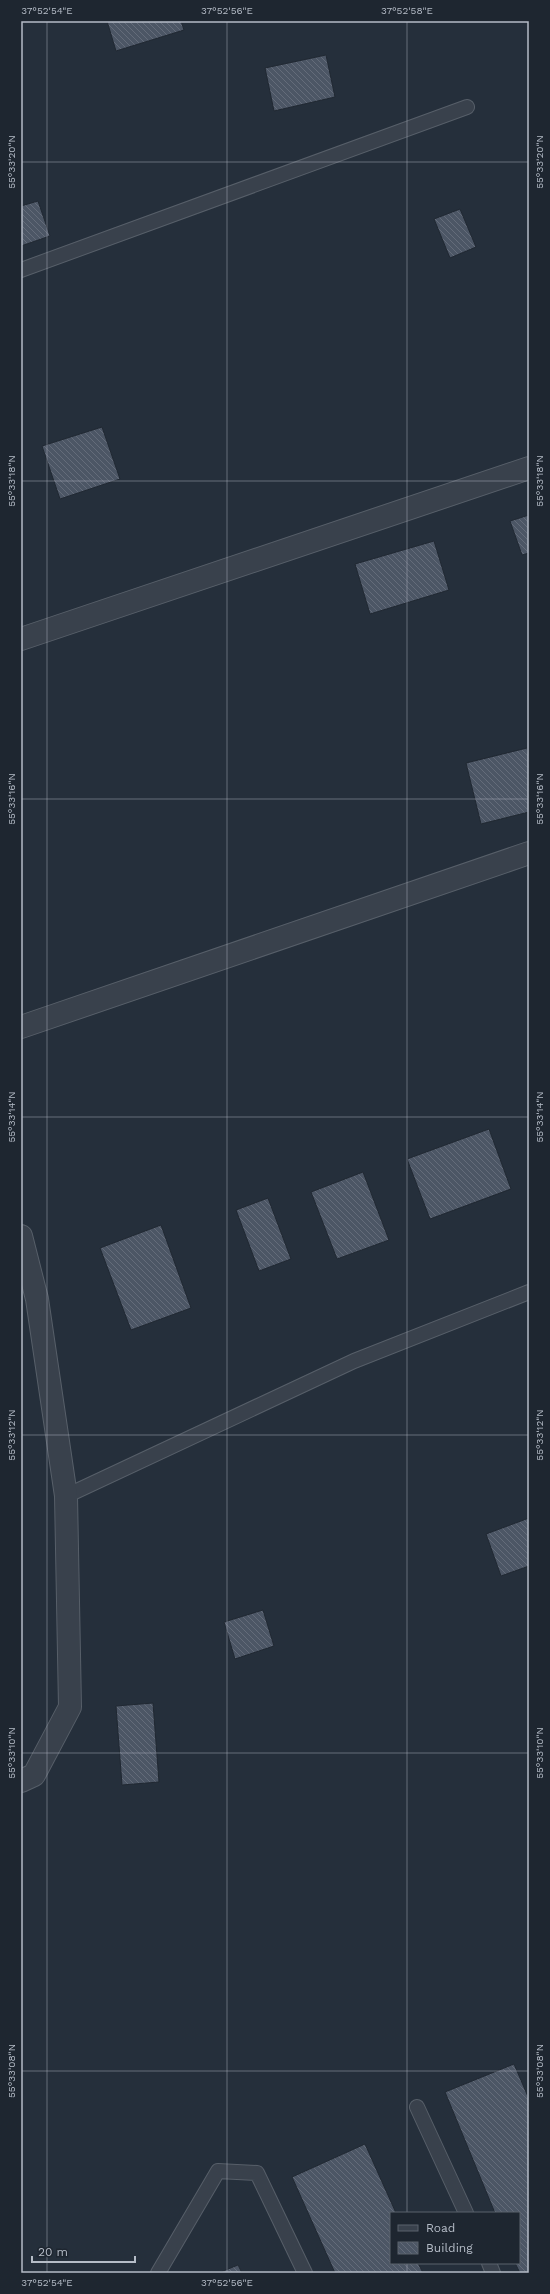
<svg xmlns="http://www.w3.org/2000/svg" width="550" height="2294" font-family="'Work Sans',sans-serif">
  <defs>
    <pattern id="building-back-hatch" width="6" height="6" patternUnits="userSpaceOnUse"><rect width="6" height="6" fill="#4c5665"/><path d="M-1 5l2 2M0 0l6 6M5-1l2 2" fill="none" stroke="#646c7a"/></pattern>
  </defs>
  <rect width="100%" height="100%" fill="#252f3b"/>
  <path fill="url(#building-back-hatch)" stroke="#202832" d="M107,21h74l3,9 -68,21z
    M326,55l9,42 -61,14 -9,-43z
    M38,201l12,35 -29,10v-40z
    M460,209l16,38 -26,11 -16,-39z
    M102,427l18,52 -60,20 -18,-53z
    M529,515v38l-7,2 -12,-34z
    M434,541l15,49 -79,24 -15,-50z
    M527,748l2,10v54l-48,12 -15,-61z
    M489,1129l22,60 -81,30 -23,-60z
    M363,1172l26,68 -52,19 -26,-67z
    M268,1198l23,61 -32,12 -23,-61z
    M161,1225l30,83 -60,22 -31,-82z
    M529,1518v48l-28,10 -15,-42z
    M263,1610l11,36 -39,13 -11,-37z
    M153,1703l6,79 -37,3 -6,-79z
    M514,2064l15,35v174h-9l-5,-10h4v-50h-24l-50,-121z
    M365,2144l31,69h-5v50h27l5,10h-88l-43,-96z
    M238,2265l4,8h-24z"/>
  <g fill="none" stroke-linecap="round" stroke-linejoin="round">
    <g stroke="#575f69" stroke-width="16">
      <path id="lane" d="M21,270l446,-163
        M66,1496l288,-135 175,-69
        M417,2107l49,106
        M489,2263l4,10
        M158,2273l60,-102 39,2 48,100"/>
    </g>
    <g stroke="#575f69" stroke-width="24">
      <path id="street" d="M21,639l508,-171
        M21,1027l508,-174
        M21,1236l16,63 29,197 4,211 -36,68 -13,6"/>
    </g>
    <use href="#lane" stroke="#39414c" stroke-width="14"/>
    <use href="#street" stroke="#39414c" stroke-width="22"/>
  </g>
  <path fill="none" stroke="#b5bcc7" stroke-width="1" stroke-opacity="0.45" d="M47,21v2252M227,21v2252M407,21v2192M21,162h508M21,481h508M21,799h508M21,1117h508M21,1435h508M21,1753h508M21,2071h508M407,2263v10"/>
  <rect width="550" height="2294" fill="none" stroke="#1e2630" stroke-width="44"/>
  <rect x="390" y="2212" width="130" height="52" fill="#1e2630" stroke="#5a626c"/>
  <rect x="398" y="2225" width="20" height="6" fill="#39414c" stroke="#5a626c"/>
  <text x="426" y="2232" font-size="12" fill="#b5bcc7">Road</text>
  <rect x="398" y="2242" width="20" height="12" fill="url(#building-back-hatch)" stroke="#5a626c"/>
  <text x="426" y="2252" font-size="12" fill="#b5bcc7">Building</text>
  <path d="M32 2256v6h103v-6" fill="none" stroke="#b5bcc7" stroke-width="2"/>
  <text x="38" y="2256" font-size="12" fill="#b5bcc7" stroke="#1e2630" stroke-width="3" paint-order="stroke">20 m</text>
  <rect x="22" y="22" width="506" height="2250" fill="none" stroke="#b5bcc7" stroke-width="1.5"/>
  <g font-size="10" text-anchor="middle" fill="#b5bcc7">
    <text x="47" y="14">37°52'54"E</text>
    <text x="227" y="14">37°52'56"E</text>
    <text x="407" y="14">37°52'58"E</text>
    <text transform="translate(11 162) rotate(-90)" y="4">55°33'20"N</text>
    <text transform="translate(539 162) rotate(-90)" y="4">55°33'20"N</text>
    <text transform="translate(11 481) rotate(-90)" y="4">55°33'18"N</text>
    <text transform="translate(539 481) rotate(-90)" y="4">55°33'18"N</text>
    <text transform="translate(11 799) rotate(-90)" y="4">55°33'16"N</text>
    <text transform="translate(539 799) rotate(-90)" y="4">55°33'16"N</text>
    <text transform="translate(11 1117) rotate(-90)" y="4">55°33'14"N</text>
    <text transform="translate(539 1117) rotate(-90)" y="4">55°33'14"N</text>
    <text transform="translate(11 1435) rotate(-90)" y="4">55°33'12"N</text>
    <text transform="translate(539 1435) rotate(-90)" y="4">55°33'12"N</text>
    <text transform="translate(11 1753) rotate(-90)" y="4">55°33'10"N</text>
    <text transform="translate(539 1753) rotate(-90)" y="4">55°33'10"N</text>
    <text transform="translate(11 2071) rotate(-90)" y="4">55°33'08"N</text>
    <text transform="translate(539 2071) rotate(-90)" y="4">55°33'08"N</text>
    <text x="47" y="2286">37°52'54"E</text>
    <text x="227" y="2286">37°52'56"E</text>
  </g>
</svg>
